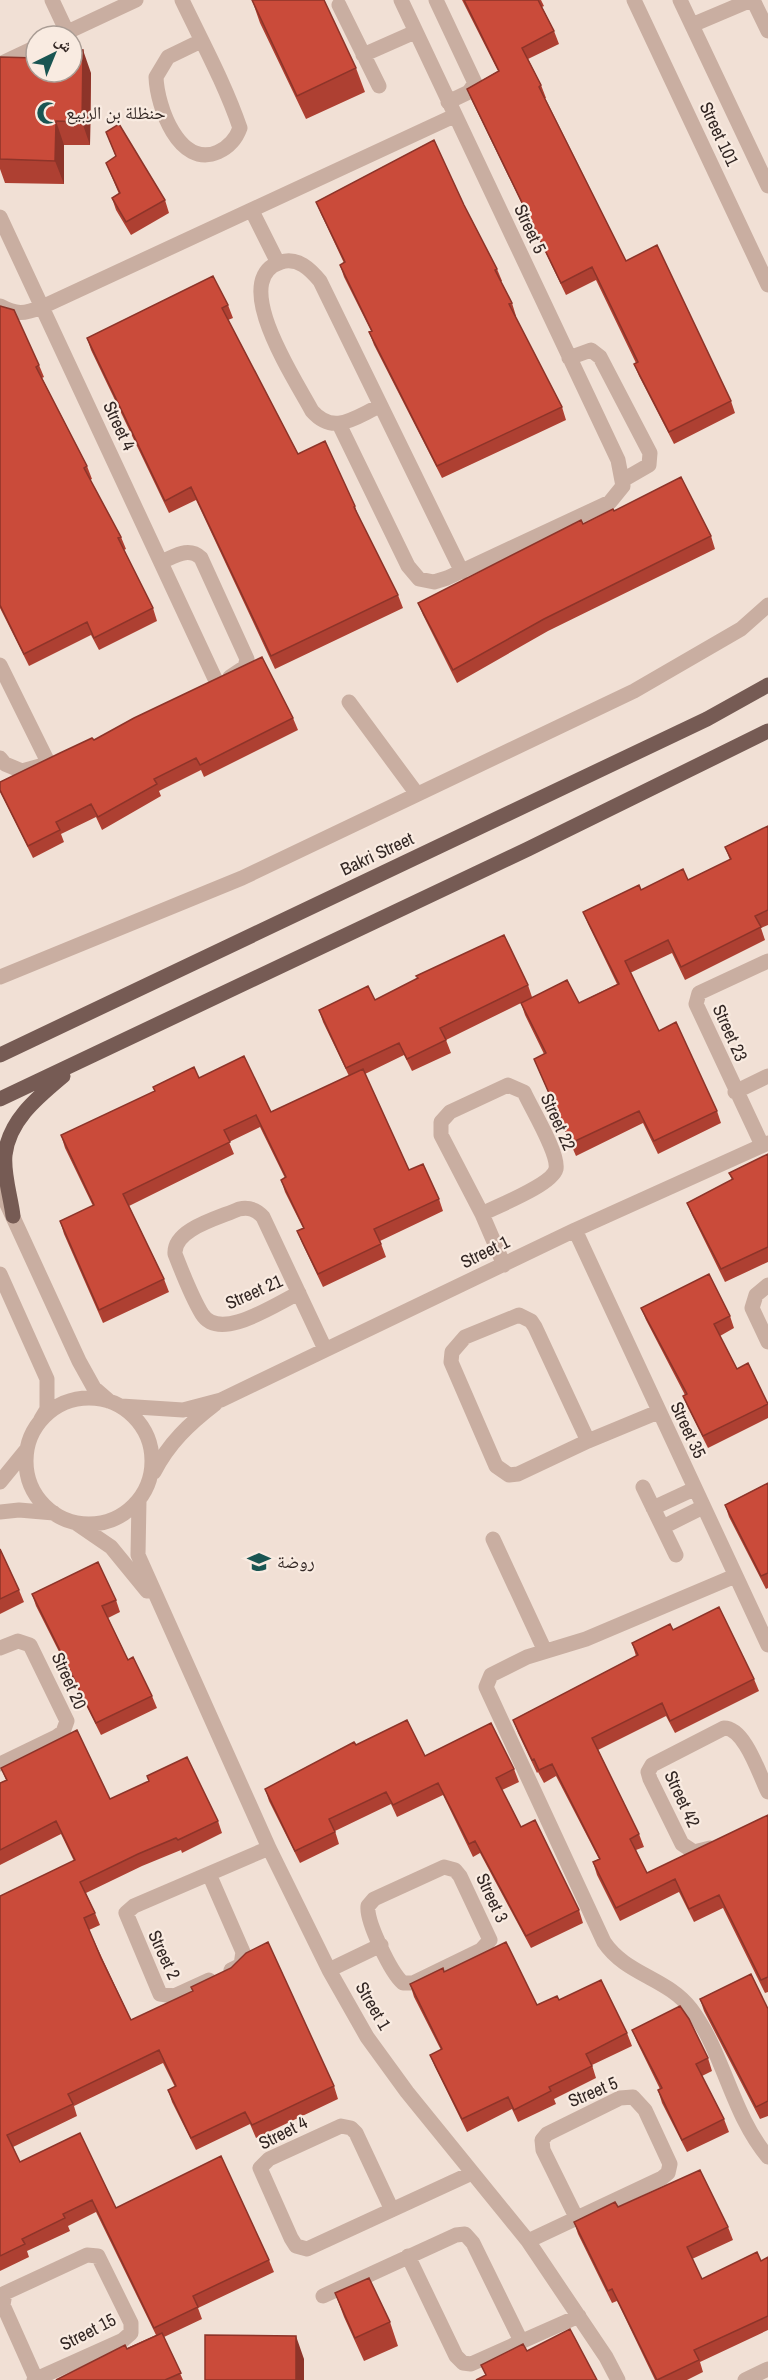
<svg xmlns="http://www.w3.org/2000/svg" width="768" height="2380" font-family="'Archivo Narrow','Noto Naskh Arabic',sans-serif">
  <rect width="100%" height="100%" fill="#f1e0d5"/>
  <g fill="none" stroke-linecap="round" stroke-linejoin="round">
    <path stroke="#c9aea1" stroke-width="15" d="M52,0l15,32
      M182,0c20,42 43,84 58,128 -4,11 -11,19 -22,24 -39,17 -61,-46 -62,-75l12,-20 33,-16
      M436,0l39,83 -6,9 -21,10
      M634,0l134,285
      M680,0l88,186
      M753,0l15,31
      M339,5l40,81
      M692,25l59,-25
      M59,36l77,-36
      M363,55l52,-23
      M0,64l36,-17
      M252,211l26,52
      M0,217l217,466
      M0,306c17,9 24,8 42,1l412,-191
      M569,358l22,-8 9,7 50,96 -1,12 -26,15
      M380,406c-25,11 -46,30 -68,5 -15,-29 -85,-132 -31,-149 17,-5 29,7 39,19l142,291
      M339,424l69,142 11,13 15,3 13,-4 163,-76 13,-16 -5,-26 -217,-460
      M161,562c13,-5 27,-16 40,-4l46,101 -2,8 -15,10
      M0,665l48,97
      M349,702l68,92
      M0,758l5,6 17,7 18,-5
      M0,977l242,-99 392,-187 107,-62 27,-24
      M735,1092l33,-16
      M762,1145l-66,-141 3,-11 69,-32
      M0,1189l79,172 15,27 15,13
      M482,1214c15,-8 70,-29 74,-45 3,-16 -25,-61 -32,-77l-16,-7 -58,27 -9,10v13l41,79 22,51
      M575,1230l193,415
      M0,1274l47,105v30l-6,10
      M768,1285l-12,10 -4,13 16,34
      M299,1293c-22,10 -79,50 -97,21 -11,-18 -19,-40 -27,-60 -2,-25 44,-36 64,-45 10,-2 17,0 24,8l62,132
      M519,1315l12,6 4,6 53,114 -70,33 -9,1 -13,-9 -45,-104 1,-10 13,-15z
      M26 1461a63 63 0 1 1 126 0a63 63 0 1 1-126 0Z
      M121,1406l62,4 38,-10 354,-170 193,-87
      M588,1441l70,-29
      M154,1472c15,-29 35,-48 61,-68
      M0,1482l27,-33
      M643,1487l33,68
      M139,1500l-1,55 131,293 60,122 38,67 40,55 121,149 78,116 12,23
      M653,1508l41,-19
      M0,1512l19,-2 35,3
      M76,1523l35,24 36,44
      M663,1527l40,-20
      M493,1539l52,112
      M735,1576l-149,63 -59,18 -36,18 -5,12 118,255c22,33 64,36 87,67 33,44 41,106 77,148
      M0,1648l18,-7 12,4 37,76 -4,11 -7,5 -56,27
      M710,1848l-16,4 -12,-8 -32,-65 -2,-7 4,-7 72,-37c21,0 35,46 44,64
      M444,1867l11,3 5,6 30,64 -9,10 -68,33h-10c-12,-10 -37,-62 -35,-77l6,-7z
      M209,1874l34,78 -2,13 -10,5
      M329,1970l52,-25
      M209,1980l-35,16 -14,-2 -34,-81 8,-7 135,-58
      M392,2210l-36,-77 -5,-5 -10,-2 -72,33 -9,9 31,70 5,8 11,3 165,-76
      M528,2241l134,-63 6,-5 2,-9 -25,-54 -12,-13 -13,1 -73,36 -5,6 1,10 34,69
      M408,2256l48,100 7,7 8,1 108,-48
      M323,2296l133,-61 9,-1 8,9 48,98
      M34,2380l2,-1 87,-39 8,-7v-10l-33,-67 -11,-1 -82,38 -2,12 33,74
      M745,2380l23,-11"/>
    <path stroke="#765b54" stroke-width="15" d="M0,1055l707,-336 61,-34
      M0,1099l528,-250 240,-118
      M13,1216c-2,-18 -10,-42 -8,-61 4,-35 33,-58 58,-79"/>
  </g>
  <path fill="#ae4032" d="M252,0l104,68 9,24 -59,27 -46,-96z
    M462,0h79l3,6 -2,1 12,24 5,13 -31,15 13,26 5,13h-1l81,163 105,140 4,12 -61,31 -35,-68 -5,-12 2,-1 -40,-83 -30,15 -94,-194 -5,-12 31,-18z
    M0,57l91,16 -1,72h-26v39l-59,-1 -5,-14z
    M106,132l59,68 4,13 -38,22 -15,-25 -4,-12 7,-4 -13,-31 10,-6z
    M316,202l148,3 33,64 5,12 -2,1 12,21 4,13h-1l47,91 4,13 -124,58 -68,-133 -5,-13 2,-1 -27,-54 -4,-12 4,-2 -23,-49z
    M228,305l5,13 -5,2 70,134 57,52 4,13 39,76 5,13 -128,61 -79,-169 -27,13 -78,-163 -4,-12z
    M0,306l39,59 5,12 -2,1 45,88 5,13 -2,1 31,57 5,12 -2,1 29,58 4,13 -58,29 -8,-15 -62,31 -29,-58z
    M614,511l97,25 4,13 -167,82 -91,52 -34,-68 -5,-12 165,-79z
    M293,718l5,12 -94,47 -3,-7 -42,21 2,5 -59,34 -6,-13 -35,17 3,8 -31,16 -33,-66v-10l94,-42z
    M768,826v99l-7,3 4,12 -80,40 -13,-27 -42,20 29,58 58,80 4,12 -63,31 -15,-31 -67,33 -42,-97 10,-5 -19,-39 -4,-12 -75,37 5,13 -39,18 -8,-16 -39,19 44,96 30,29 4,12 -63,30 6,16 -63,30 -21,-44 -5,-12 6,-3 -18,-36 -4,-12 4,-2 -25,-51 -31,15 5,12 -105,52 35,73 5,13 -66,31 -39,-89 -4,-13 33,-15 -28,-58 -4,-13 94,-43 -2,-5 46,-9 72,34 78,-36 -26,-54 -4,-12 56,-10 153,-15 4,12 47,6 38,-19 -29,-60 -5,-12 58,-22 47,-10 42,-20 -5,-13z
    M768,1154v108l-43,20 -33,-67 -5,-12 45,-23 -3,-7z
    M641,1308l89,8 4,12 -14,8 17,33 31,34v15l-60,30 -20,-40 -5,-12 2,-1 -39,-75z
    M768,1483v105l-2,1 -37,-72 -4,-12z
    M0,1549l19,41 5,12 -24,12z
    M32,1594l84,6 4,12 -12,6 20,42 24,36 5,12 -56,27 -65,-129z
    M673,1630l81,49 5,12 -84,42 -9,-17 -68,34 41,84 5,13 -8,3 11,23 121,-58v177l-3,1 -42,-85 -29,14 -15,-30 -59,29 -23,-46 -4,-13 6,-3 -43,-83 -12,7 -6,-11 -1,1 -19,-40 -5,-13 123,-64 -4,-13z
    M356,1745l69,11 89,13 5,13 -17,8 19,37 58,83 4,13 -52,25 -51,-95 -7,4 -30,-62 -46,22 -6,-13 -56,27 4,13 -39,19 -31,-62 -4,-12z
    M1,1768l109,31 108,22 4,12 -40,20 -1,-3 -39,16 -56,27 9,20 5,12 -11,5 42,90 203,66 4,13 -82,39 -6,-14 -54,26 -24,-48 -4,-12 7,-3 -12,-24 -89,43 3,10 -64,31 7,15 96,46 153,52 5,12 -76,36 4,11 -38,18 19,43h-127l100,-45 -60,-123 -28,14 2,5 -43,20 2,6 -29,14v-375l74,-35 -13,-27 -61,31v-82l6,-3z
    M444,1972l93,33 22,-5 68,33 5,13 -40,19 4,13 -42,21 2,5 -38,18 -6,-13 -45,23 -32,-65 -5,-12 11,-5 -27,-53 -4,-13z
    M700,1999l68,10v107l-8,3 -56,-108z
    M632,2030l76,28 4,13 -10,5 22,43 5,13 -42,20 -25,-49 -4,-13 2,-1 -23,-47z
    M618,2207l110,20 5,13 -41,19 10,20 59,-18 7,-4v73l-68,32 3,10 -16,8h-32l-38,-79 -5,2 -34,-69 -4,-12z
    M335,2293l55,29 8,24 -34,15 -20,-44z"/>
  <path fill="#8d3429" d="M83,50l8,23 -1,72 -8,-23z
    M56,121l8,24v39l-9,-23z
    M296,2336l8,23v21h-8z"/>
  <path fill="#ca4b3a" stroke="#8d3429" stroke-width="1.5" d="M252,0h72l32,68 -59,28z
    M464,0h74l16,31 -32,17 19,37 -2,2 87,174 31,-16 74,156 -62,31 -35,-68 4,-2 -46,-95 -31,16 -94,-194 32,-18z
    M72,49l11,1 -1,72 -26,-1 -1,40 -55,-2v-102l36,1v14h36z
    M119,124l46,76 -39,22 -14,-24 8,-5 -14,-30 10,-7 -10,-24z
    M434,140l30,65 33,64 -2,1 17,33 -3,1 53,103 -125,59 -68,-134 3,-1 -32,-66 5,-3 -29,-60z
    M213,276l15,29 -6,3 76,146 27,-13 30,65 -1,1 44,88 -127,61 -80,-169 -26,14 -78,-163z
    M0,306l14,4 25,55 -3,2 51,99 -3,2 37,69 -3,1 35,70 -59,30 -7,-16 -63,32 -24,-49z
    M681,477l30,59 -167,83 -91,51 -35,-67 163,-83 2,4 30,-15 1,2z
    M262,657l31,61 -93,47 -4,-7 -42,21 3,5 -59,33 -7,-13 -35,18 4,8 -32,16 -28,-56v-8l60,-29 32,-15 2,2 40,-22z
    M768,826v84l-13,6 6,11 -80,40 -13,-27 -43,21 34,70 17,-9 41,89 -63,30 -15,-30 -68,32 -37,-84 12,-6 -25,-50 46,-23 12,23 40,-19 -36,-72 56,-27 2,5 42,-21 5,11 43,-21 -6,-12z
    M504,935l24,50 -88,43 6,12 -39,19 -8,-16 -53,25 -27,-58 49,-24 7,14 43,-22 -2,-2z
    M244,1056l27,56 92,-43 46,101 14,-6 16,35 -65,30 7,15 -63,30 -21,-43 7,-3 -23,-48 5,-3 -30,-62 -32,15 6,12 -107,52 41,85 -65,31 -39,-89 34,-16 -33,-70 94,-44 -2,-4 41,-20 5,11z
    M768,1154v93l-47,22 -34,-66 46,-24 -4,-6z
    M709,1274l21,42 -16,8 23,45 11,-6 20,41 -65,32 -20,-40 4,-2 -46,-86z
    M768,1483v90l-7,3 -36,-71z
    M0,1549l19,41 -19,9z
    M98,1562l18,38 -14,6 26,54 5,-3 19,39 -56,27 -64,-129z
    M719,1607l35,72 -84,42 -8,-18 -70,35 47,96 -9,5 17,34 121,-58v162l-7,3 -42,-85 -30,14 -14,-30 -59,29 -23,-46 7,-3 -48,-95 -13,6 -5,-11 -2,1 -19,-40 125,-65 -6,-12 38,-19 3,6z
    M407,1720l18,36 66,-33 23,46 -18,9 25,49 14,-7 44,90 -53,26 -51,-95 -6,3 -31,-61 -45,22 -7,-13 -57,27 6,13 -40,19 -30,-62 89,-47 2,3z
    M77,1730l33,69 39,-18 -2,-5 40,-19 31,64 -40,19 -2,-2 -38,16 -58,28 15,31 -11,5 17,40 30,62 62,-29 -2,-4 40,-19 15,-15 22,-11 66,144 -82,39 -7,-13 -54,26 -23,-48 8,-4 -17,-36 -91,44 5,10 -66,31 13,27 60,-29 36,75 105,-52 48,104 -76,36 5,11 -44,21 -62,-128 -29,14 2,4 -43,21 3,5 -25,12v-360l75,-36 -19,-39 -56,29v-67l7,-3 -6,-12z
    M506,1942l31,63 20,-9 2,4 42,-20 26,53 -41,21 6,12 -43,21 2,4 -37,19 -6,-13 -46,22 -32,-64 12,-6 -32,-65 33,-16 1,4z
    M751,1974l17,35v92l-12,6 -56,-108z
    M680,2006l9,13 19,39 -12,6 28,55 -42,21 -24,-50 4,-2 -30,-58z
    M700,2170l28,57 -41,20 15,32 55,-27 4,9 7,-4v59l-74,34 5,10 -42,20 -45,-91 -4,2 -34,-69 41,-20 3,5z
    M369,2278l21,44 -35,16 -20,-45z
    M570,2329l27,51h-121l10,-5 -5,-10 42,-21 4,7z
    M162,2333l19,40 -16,7h-109l69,-35 2,4z
    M205,2335l91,1v44h-91z"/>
  <defs>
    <g id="mosque-bare" transform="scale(1.8)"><path d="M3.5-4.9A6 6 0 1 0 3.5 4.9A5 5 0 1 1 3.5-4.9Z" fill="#195552" stroke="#f9ebe1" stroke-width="2.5" paint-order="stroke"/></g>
    <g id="school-bare" transform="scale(1.8)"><path d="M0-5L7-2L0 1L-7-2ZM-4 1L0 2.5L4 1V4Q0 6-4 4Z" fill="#195552" stroke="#f9ebe1" stroke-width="2.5" paint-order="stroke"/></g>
  </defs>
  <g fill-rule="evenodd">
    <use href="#mosque-bare" x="48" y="113"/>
    <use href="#school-bare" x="259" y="1562"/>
  </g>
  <g text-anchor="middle" stroke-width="4.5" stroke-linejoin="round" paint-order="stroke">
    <g font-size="18" fill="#332724" stroke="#f9ebe1" text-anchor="start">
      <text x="66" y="119">حنظلة بن الربيع</text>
      <text x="277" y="1568">روضة</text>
    </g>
    <g font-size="18" fill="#332724" stroke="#f9ebe1">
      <text transform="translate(719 134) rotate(65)" y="6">Street 101</text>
      <text transform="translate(530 229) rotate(65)" y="6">Street 5</text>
      <text transform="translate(119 426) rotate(65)" y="6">Street 4</text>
      <text transform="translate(377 854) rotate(-25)" y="6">Bakri Street</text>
      <text transform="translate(730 1033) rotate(66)" y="6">Street 23</text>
      <text transform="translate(558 1122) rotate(66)" y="6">Street 22</text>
      <text transform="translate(485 1252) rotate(-26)" y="6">Street 1</text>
      <text transform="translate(254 1292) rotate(-24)" y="6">Street 21</text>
      <text transform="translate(688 1430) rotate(65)" y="6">Street 35</text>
      <text transform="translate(69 1681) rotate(66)" y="6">Street 20</text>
      <text transform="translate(682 1799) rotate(65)" y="6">Street 42</text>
      <text transform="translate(492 1898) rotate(65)" y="6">Street 3</text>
      <text transform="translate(164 1955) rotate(65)" y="6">Street 2</text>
      <text transform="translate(373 2006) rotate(60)" y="6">Street 1</text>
      <text transform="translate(593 2092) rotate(-23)" y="6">Street 5</text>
      <text transform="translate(283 2133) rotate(-27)" y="6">Street 4</text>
      <text transform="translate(88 2332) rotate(-27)" y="6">Street 15</text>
    </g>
  </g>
  <g transform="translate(54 54) rotate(43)"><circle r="28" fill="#f9ebe1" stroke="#aa9d95" stroke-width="1.5"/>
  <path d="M0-4.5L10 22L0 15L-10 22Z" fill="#195552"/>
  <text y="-9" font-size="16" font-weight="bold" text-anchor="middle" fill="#332724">ش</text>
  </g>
</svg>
